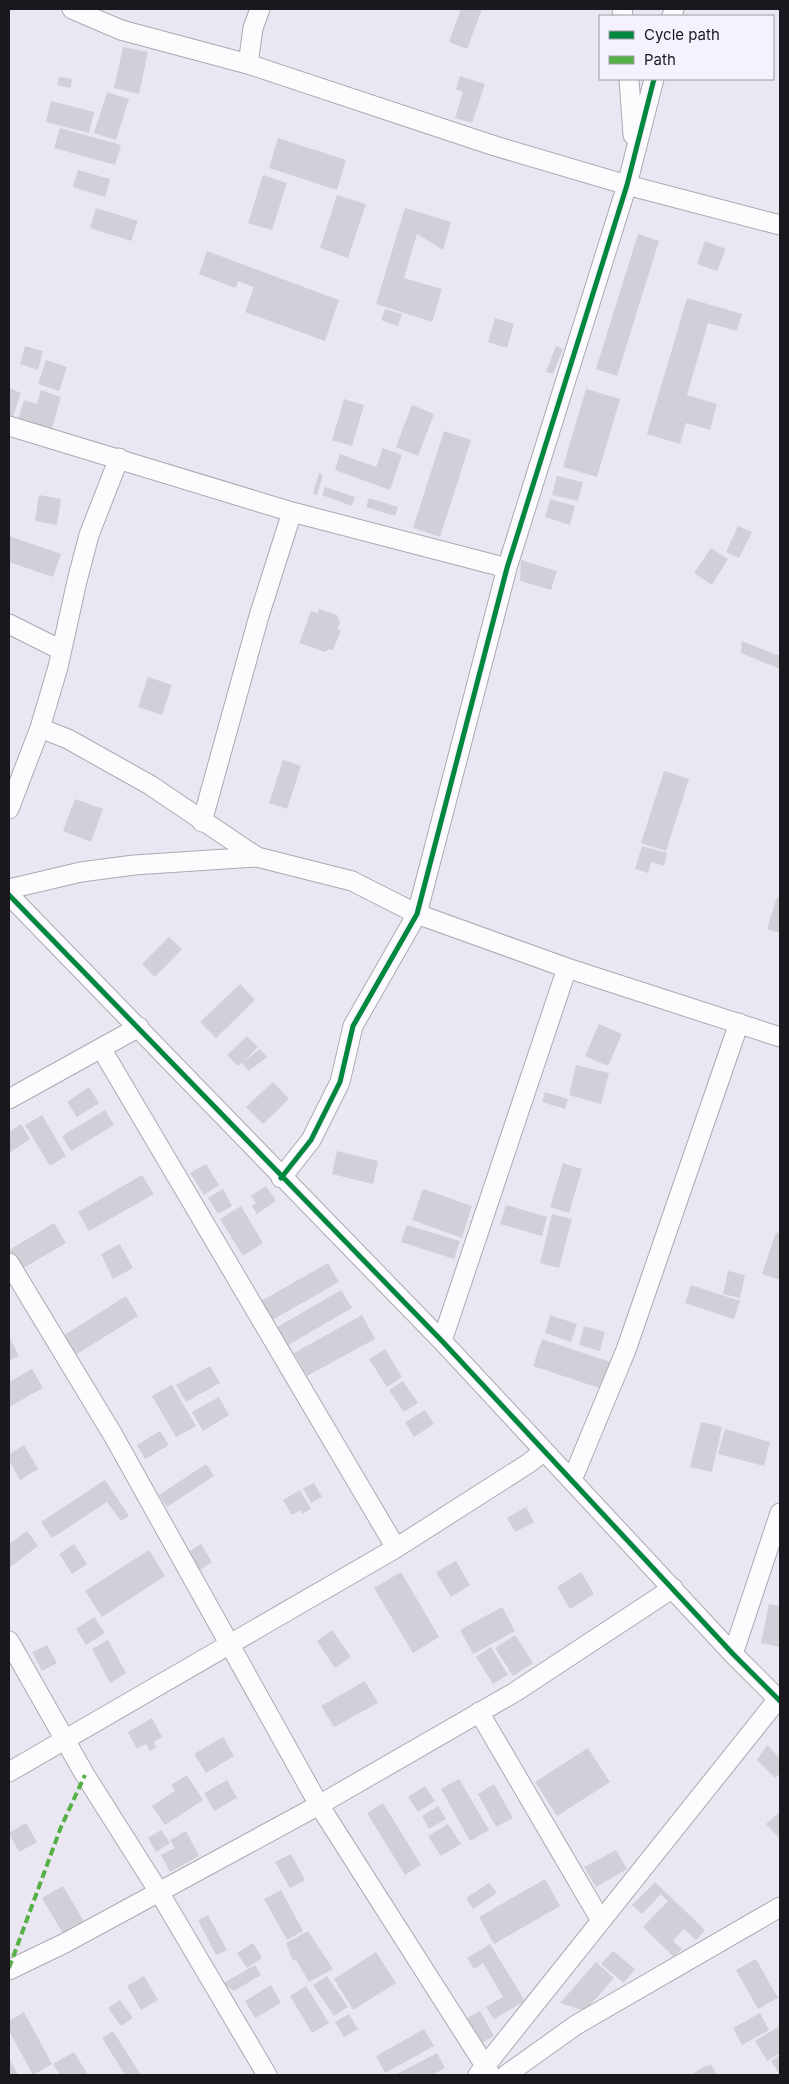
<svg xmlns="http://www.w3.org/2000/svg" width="789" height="2084" font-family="Inter,sans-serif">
  <rect width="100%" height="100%" fill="#ebe7f2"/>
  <path fill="#d3cfd8" d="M461,9h21l-15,40 -18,-7z
    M123,47l25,5 -9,42 -25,-6z
    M460,76l25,8 -13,39 -17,-5 8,-26 -7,-3z
    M59,77l13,2 -1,9 -14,-3z
    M107,92l22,7 -13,41 -22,-7z
    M51,101l43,11 -5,21 -43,-11z
    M60,128l61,17 -6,20 -61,-17z
    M278,138l68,22 -9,30 -68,-22z
    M78,170l32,9 -5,18 -32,-10z
    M263,175l24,8 -15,47 -24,-7z
    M337,195l29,9 -18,54 -28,-10z
    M96,208l42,13 -7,20 -41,-13z
    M405,208l46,14 -8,28 -26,-16 -13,44 38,11 -10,33 -56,-18z
    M638,234l21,7 -42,135 -21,-7z
    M705,241l21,8 -9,22 -20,-7z
    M207,251l132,49 -14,41 -80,-29 9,-25 -16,-6 -2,6h-4l-33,-13z
    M687,298l55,16 -5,17 -29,-8 -21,72 30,9 -7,26 -24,-7 -6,21 -33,-10z
    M385,309l17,5 -4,12 -17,-6z
    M495,318l19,6 -7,24 -19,-6z
    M25,346l18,5 -5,19 -18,-6z
    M556,346l7,3 -10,25 -7,-2z
    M46,360l21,7 -8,24 -21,-7z
    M9,388l12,5 -10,29 -2,-1z
    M586,389l34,10 -23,78 -34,-10z
    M41,390l20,7 -10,34 -33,-11 6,-20 13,4z
    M344,399l20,6 -12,41 -20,-6z
    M412,405l22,9 -16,42 -22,-9z
    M444,431l27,9 -31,97 -27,-9z
    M383,448l19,7 -12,35 -55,-20 5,-16 36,13z
    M319,473l4,2 -6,20 -4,-1z
    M557,476l26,6 -5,19 -26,-6z
    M325,487l30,10 -3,9 -30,-11z
    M39,495l22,4 -4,26 -22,-4z
    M369,498l29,9 -3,9 -29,-9z
    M550,499l25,7 -5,19 -25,-8z
    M738,526l14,6 -13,26 -13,-6z
    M9,536l52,18 -8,23 -44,-15z
    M711,548l17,11 -16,26 -18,-12z
    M521,560l36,11 -6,19 -31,-9z
    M319,609l18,6 3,7 -3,7 4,1 -8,20 -4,-1 -4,3 -26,-9 12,-32 7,2z
    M742,641l38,15v13l-39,-16z
    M148,677l24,8 -10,30 -24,-8z
    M283,760l18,6 -14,43 -18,-6z
    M664,771l25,8 -23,72 -25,-8z
    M75,799l28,10 -12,33 -28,-11z
    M642,846l25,7 -3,13 -13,-4 -3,11 -13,-4z
    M777,897l3,1v35l-13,-4z
    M169,937l13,12 -27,28 -13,-13z
    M240,984l15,16 -39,38 -16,-16z
    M599,1024l23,10 -14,32 -23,-10z
    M247,1036l11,11 -15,15 17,-13 7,8 -18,14 -7,-8 -4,3 -11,-11z
    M576,1065l33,8 -8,31 -32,-9z
    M273,1082l16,17 -26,25 -17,-17z
    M89,1087l10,16 -22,14 -10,-15z
    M545,1092l23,7 -3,10 -23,-7z
    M105,1110l9,15 -43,26 -9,-15z
    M42,1115l24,41 -16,10 -25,-41z
    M21,1124l9,15 -21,14v-21z
    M337,1151l41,10 -5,23 -41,-10z
    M563,1163l19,6 -13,44 -19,-6z
    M206,1164l13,21 -15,10 -14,-22z
    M142,1175l12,19 -65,37 -11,-19z
    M266,1186l10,15 -19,13 -5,-8 4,-3 -5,-7z
    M223,1189l9,17 -14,8 -10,-16z
    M423,1189l49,17 -10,32 -50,-18z
    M506,1205l41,12 -5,19 -42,-12z
    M241,1206l22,37 -20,13 -23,-37z
    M552,1214l20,5 -13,49 -19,-5z
    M54,1223l12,20 -46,27 -11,-20z
    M407,1225l53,16 -6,18 -53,-17z
    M776,1232l4,2v46l-18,-6z
    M120,1244l13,24 -20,11 -12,-25z
    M328,1263l11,19 -67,38 -11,-19z
    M728,1271l17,4 -5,23 -17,-4z
    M691,1285l49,16 -6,18 -49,-16z
    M341,1290l11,18 -67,39 -11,-18z
    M126,1296l12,20 -66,41 -12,-19z
    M362,1315l13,24 -68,37 -13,-23z
    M550,1315l27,9 -6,18 -26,-9z
    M584,1326l21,6 -5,19 -21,-6z
    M9,1337l10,19 -10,5z
    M542,1339l71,24 -8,27 -72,-24z
    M385,1349l17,28 -15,10 -18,-28z
    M210,1366l10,17 -34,19 -10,-17z
    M32,1369l11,19 -34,19v-25z
    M403,1381l15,22 -14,9 -15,-22z
    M172,1385l24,41 -20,11 -24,-41z
    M219,1397l10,18 -26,16 -11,-19z
    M425,1410l9,14 -20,13 -9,-15z
    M701,1422l21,5 -10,45 -22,-5z
    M725,1429l45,13 -6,24 -46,-12z
    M160,1431l9,14 -24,14 -8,-14z
    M24,1445l14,24 -18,11 -11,-20v-6z
    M206,1464l8,12 -47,31 -8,-12z
    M105,1480l24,36 -8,5 -14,-19 -55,36 -11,-16z
    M314,1483l8,14 -11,6 -8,-15z
    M300,1490l11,19 -9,5 -2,-4 -8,5 -9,-15z
    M526,1507l8,15 -19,10 -8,-14z
    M27,1531l11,15 -29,22v-24z
    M74,1544l13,20 -15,10 -13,-20z
    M201,1544l11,18 -14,9 -11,-18z
    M149,1550l16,26 -63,41 -17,-26z
    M456,1561l14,24 -19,12 -15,-25z
    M401,1572l38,65 -26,16 -39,-65z
    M581,1572l13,22 -24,15 -13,-22z
    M769,1604l11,2v41l-19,-4z
    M502,1607l13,24 -42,23 -13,-24z
    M94,1617l11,16 -19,12 -10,-16z
    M332,1630l19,27 -16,11 -18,-27z
    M515,1635l18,28 -20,13 -18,-28z
    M108,1640l18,33 -16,10 -18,-34z
    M47,1645l10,18 -15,8 -10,-19z
    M491,1647l17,28 -15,9 -17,-27z
    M365,1681l13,22 -44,24 -13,-21z
    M152,1718l10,19 -8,5 2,5 -6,4 -4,-7 -9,5 -9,-17z
    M223,1737l11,19 -28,17 -12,-19z
    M767,1745l13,13v15l-5,5 -18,-18z
    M588,1748l22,34 -53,34 -22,-34z
    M187,1775l16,25 -38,25 -13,-19 23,-15 -4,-6z
    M459,1779l30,51 -19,11 -29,-52z
    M227,1780l10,18 -23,13 -10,-18z
    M494,1784l19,34 -17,9 -18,-33z
    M425,1786l10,15 -17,11 -10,-15z
    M383,1803l38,62 -16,10 -38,-62z
    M438,1806l8,13 -17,10 -7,-13z
    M780,1812v23l-2,2 -12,-13z
    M26,1823l11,19 -18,10 -10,-19z
    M448,1824l13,20 -20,12 -13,-20z
    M161,1830l9,13 -14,9 -8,-14z
    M186,1831l13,25 -29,16 -9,-17 14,-7 -5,-8z
    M616,1850l11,19 -31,18 -12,-20z
    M291,1854l14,26 -15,8 -15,-26z
    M545,1879l15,27 -66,38 -15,-27z
    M655,1882l50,48 -9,10 -12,-11 -11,12 9,8 -8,8 -31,-30 25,-26 -7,-7 -19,20 -10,-9z
    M489,1883l8,10 -24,16 -7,-11z
    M63,1886l23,39 -21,12 -23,-39z
    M281,1890l22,41 -16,9 -23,-41z
    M208,1915l19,35 -11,5 -18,-35z
    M308,1931l25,38 -24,13 -13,-22 -3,1 -7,-18z
    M253,1943l9,15 -15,10 -10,-15z
    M490,1944l35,57 -31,18 -8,-12 17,-10 -20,-34 -9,6 -7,-11z
    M613,1951l22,18 -11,14 -23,-19z
    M376,1952l20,31 -43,27 -19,-31z
    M756,1959l22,39 -20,11 -22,-39z
    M596,1962l18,16 -29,33 -25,-8z
    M255,1965l6,10 -27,16 -12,-7z
    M144,1976l14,24 -17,10 -14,-24z
    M327,1976l21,31 -14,9 -21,-31z
    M271,1985l10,18 -26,15 -10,-17z
    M306,1986l23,37 -17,10 -22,-37z
    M120,2000l13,18 -12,8 -13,-18z
    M480,2011l14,25 -12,7 -8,-15 -8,5 -6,-11z
    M24,2012l28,52 -19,11 -24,-44v-10z
    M760,2013l9,17 -27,15 -9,-17z
    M349,2014l9,15 -14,8 -9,-15z
    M780,2026v27l-13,8 -12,-20z
    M424,2029l10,17 -49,27 -9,-17z
    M113,2031l28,44h-16l-23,-37z
    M74,2052l14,23h-28l-7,-11z
    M437,2053l8,15 -13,7h-37z
    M780,2055v20l-9,-14z
    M9,2058l9,17h-9z
    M711,2065l6,10h-26l14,-9z"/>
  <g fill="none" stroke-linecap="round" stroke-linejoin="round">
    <g stroke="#aca9b2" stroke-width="21">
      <path id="minor" d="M72,9l49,21 127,34 247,82 132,39 153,40
        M622,9l1,7
        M672,16l2,-7
        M248,64l5,-36 7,-19
        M629,79l4,56
        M9,426l283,86 215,56
        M9,624l52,26
        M40,728l28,11 82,46 107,72
        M9,809l31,-81 18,-61 19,-86 12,-46 30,-77
        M202,822l57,-206 33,-104
        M9,889l72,-17 53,-7 123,-8 95,24 65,33 150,54 213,69
        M9,895l433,446 291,313 47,47
        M101,1048l295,500
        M9,1099l130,-72
        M281,1178l30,-38 29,-58 13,-56 64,-112 90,-346 120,-383 27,-106
        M9,1263l104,172 206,370 172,270
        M442,1341l125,-373
        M572,1480l54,-130 113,-327
        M9,1641l76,134 74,117 108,183
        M733,1654l47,-141
        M479,1712l121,207
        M9,1772l387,-224 133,-85 15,-12
        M9,1970l56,-27 254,-138 196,-113 158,-104
        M478,2075l300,-376
        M506,2075l70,-50 204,-118"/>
    </g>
    <use href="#minor" stroke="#fcfbfd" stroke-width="19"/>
    <path stroke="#55b145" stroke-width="4" stroke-dasharray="8 4" stroke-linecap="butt" d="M9,1968l52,-141 24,-52"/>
    <g stroke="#f6f1fe" stroke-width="8">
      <path id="cycleway" d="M9,895l433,446 291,313 47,47
        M281,1178l30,-38 29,-58 13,-56 64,-112 90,-346 120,-383 27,-106"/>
    </g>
    <use href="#cycleway" stroke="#00873e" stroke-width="5"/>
  </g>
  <rect width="789" height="2084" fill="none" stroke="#1a171e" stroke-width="20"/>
  <rect x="599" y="15" width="175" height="65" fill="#f6f1fe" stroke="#9e9aa4"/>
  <rect x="609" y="31" width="25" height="8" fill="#00873e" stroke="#9e9aa4"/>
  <text x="644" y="40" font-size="15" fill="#1a171e">Cycle path</text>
  <rect x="609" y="56" width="25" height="8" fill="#55b145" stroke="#9e9aa4"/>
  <text x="644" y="65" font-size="15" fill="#1a171e">Path</text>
</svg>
